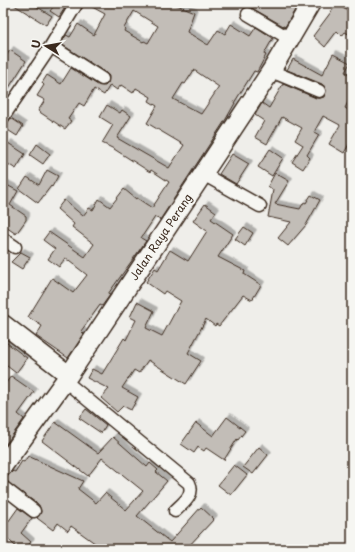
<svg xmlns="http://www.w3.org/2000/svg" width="355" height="552" font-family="'Playpen Sans',sans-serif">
  <defs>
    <filter id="shadow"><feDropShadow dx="3.5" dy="-3.5" stdDeviation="0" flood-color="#0004"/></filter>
  </defs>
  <rect width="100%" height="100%" fill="#efeeea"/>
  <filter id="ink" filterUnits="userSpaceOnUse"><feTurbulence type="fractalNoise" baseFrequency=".025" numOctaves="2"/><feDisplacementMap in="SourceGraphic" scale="8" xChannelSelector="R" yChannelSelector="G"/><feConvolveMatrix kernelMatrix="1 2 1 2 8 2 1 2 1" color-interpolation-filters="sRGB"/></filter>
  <g filter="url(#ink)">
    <path fill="#c2bdb7" stroke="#3b2a1e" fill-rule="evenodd" filter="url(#shadow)" d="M11,3h20l21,13 -6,9z
      M56,3h12l-9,14 -9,-6z
      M85,3h87l22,9 -7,20 21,13 10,-15 7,4 6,-10 19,12 6,-9 17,11 -9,16 2,1 -9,17 -3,-1 -20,32h1l-9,16 -66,101 -5,-3 -14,21 5,3 -38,53 2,1 -8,11 -2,-1 -19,26 3,3 -16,24 -32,-22 6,-10 -14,-9 24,-39 21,15 14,-18 -22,-17 -6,9 -11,-8 7,-10 -12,-9 6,-8 36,25 9,-13 -22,-17 2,-3 -17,-15 7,-9 19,16 6,-8 4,2 6,-11 11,8 14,-18 12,10 1,-1 15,10 17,-26 -18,-12 -1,2 -36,-23 -12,-6 11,-18 -13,-8 7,-12 13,8 2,-3 9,6 -14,22 52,30 15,-23 -37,-22 10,-17 -8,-5 2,-4 -15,-9 -3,5 -12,-8 -4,5 -7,-5 -6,10 -10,-6 -10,17 -5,-3 -11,16 3,2 -6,8 -27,-18 7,-11 -8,-4 7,-11 -2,-2 5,-8 14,9 10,-16 27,17 7,1 3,-3 1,-7 -3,-3 -45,-29 5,-9 4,2 8,-13 16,11 11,-21zM134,11l24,15 -10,17 -4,-2 -1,1 -19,-11 1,-2 -1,-1zM194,70l25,17 -18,27 -28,-15 10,-16 2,1z
      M243,3h56l-14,24z
      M337,4l15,10v22l-7,-4 -3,4 -5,-5 -12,16 -12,-11z
      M10,50l16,11 -23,36v-36z
      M333,54l17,9 -5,9 7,3v19l-7,14 7,4v27l-8,14 -15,-9 11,-19 -17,-9 -9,16 5,3 -12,20 3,3 -7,11 -11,-7 11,-17 -8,-5 7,-12 -20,-11 -15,27 -12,-7 9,-16 -9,-6 7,-12 7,5 14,-24 33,14h4l4,-1 2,-7 -4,-6 -35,-14 6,-11 29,16z
      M11,118l12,8 -6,10 -14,-9z
      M8,143l17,11 -9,15 -13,-8v-9z
      M37,144l13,10 -7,10 -13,-9z
      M270,149l13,9 -11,18 -14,-9z
      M232,154l17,10 -13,20 -17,-10z
      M47,170l11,6 -6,11 -1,-1 -13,17 -19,-14 8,-12 12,8z
      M275,173l14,8 -14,23 25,5 4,-7 2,1 5,-8 9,5 -14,25 -18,21 -10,-8 13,-16 -23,-5 5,-27 -5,-4z
      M3,183l15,8 -8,14 16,11v4l-10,14 -13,-9z
      M205,204l11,8 -5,7 22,15 -15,23 27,14 -1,3 17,11 -9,15 -9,-5 -24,31 -3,-2 -1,2 -9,-7 -18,34 13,8 -15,23 -38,-24 -9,13 -5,-3 -12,18 16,9 -7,13 -8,-4 -6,6 -16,-14 8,-9 -22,-11 5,-9 10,5 22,-36 2,2 10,-20 -6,-3 7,-15 17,9 -8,17 16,8 19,-35 -16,-10 -2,3 -17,-12 9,-14 3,2 12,-20 18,11 19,-30 -14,-10z
      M244,227l9,6 -8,13 -10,-7z
      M21,252l9,5 -8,12 -11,-7z
      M3,340l24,18 -11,15 -13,-10z
      M11,376l23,16 -16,22 6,5 -21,29v-61z
      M86,409l20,16 -5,8 -22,-15z
      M227,417l18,14 -7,9 -1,-1 -13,21 -18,-12 -2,3 -6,-4 -4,6 -13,-9 15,-21 17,13z
      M55,422l43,31 15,-16 34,30 3,-4 8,7 -2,2 11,9 -30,35 33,26 31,-35 13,12 -28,30h-83l-32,-23 -3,5 -10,-8 -5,7 -16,-12 4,-6 -2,-7 -35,-25 9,-9 2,1 7,-11 2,1 4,-6 55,25 -5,8 18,14 9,-10 21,17 17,-19 -41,-33 -14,18 -46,-35z
      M259,447l9,8 -15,19 -10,-7z
      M234,465l13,10 -16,20 -13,-10z
      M18,508l14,10 -11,15 10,9 -7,7h-6l-15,-15v-5z"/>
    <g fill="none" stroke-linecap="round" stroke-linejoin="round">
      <g stroke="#3b2a1e" stroke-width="15">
        <path id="street" d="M248,14l42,25
          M51,46l51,33
          M271,71l48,20
          M3,117l48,-71 26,-43
          M203,174l57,32
          M3,239l12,8
          M65,381l124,102c6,12 -6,20 -14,28
          M3,487l31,24"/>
      </g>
      <g stroke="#3b2a1e" stroke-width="21">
        <path id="secondary" d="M3,324l66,51
          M3,466l66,-91 134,-201 68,-103 40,-68"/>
      </g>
      <use href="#street" stroke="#f6f6f2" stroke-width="12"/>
      <use href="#secondary" stroke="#f6f6f2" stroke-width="18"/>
    </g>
  </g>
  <g text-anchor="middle" stroke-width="4" stroke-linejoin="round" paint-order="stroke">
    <g font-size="11" fill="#3b2a1e" stroke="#f6f6f2">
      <text transform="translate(161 237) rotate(-56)" y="4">Jalan Raya Perang</text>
    </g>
  </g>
  <rect width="355" height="552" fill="none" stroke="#f6f6f2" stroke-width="16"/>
  <rect x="8" y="8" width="339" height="536" fill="none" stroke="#3b2a1e" stroke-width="1.5" filter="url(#ink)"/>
  <g transform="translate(46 46) rotate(281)" stroke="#f6f6f2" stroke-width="3" paint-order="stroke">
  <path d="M0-3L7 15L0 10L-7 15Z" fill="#3b2a1e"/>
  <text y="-6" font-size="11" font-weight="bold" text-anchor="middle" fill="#3b2a1e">U</text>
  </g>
</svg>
